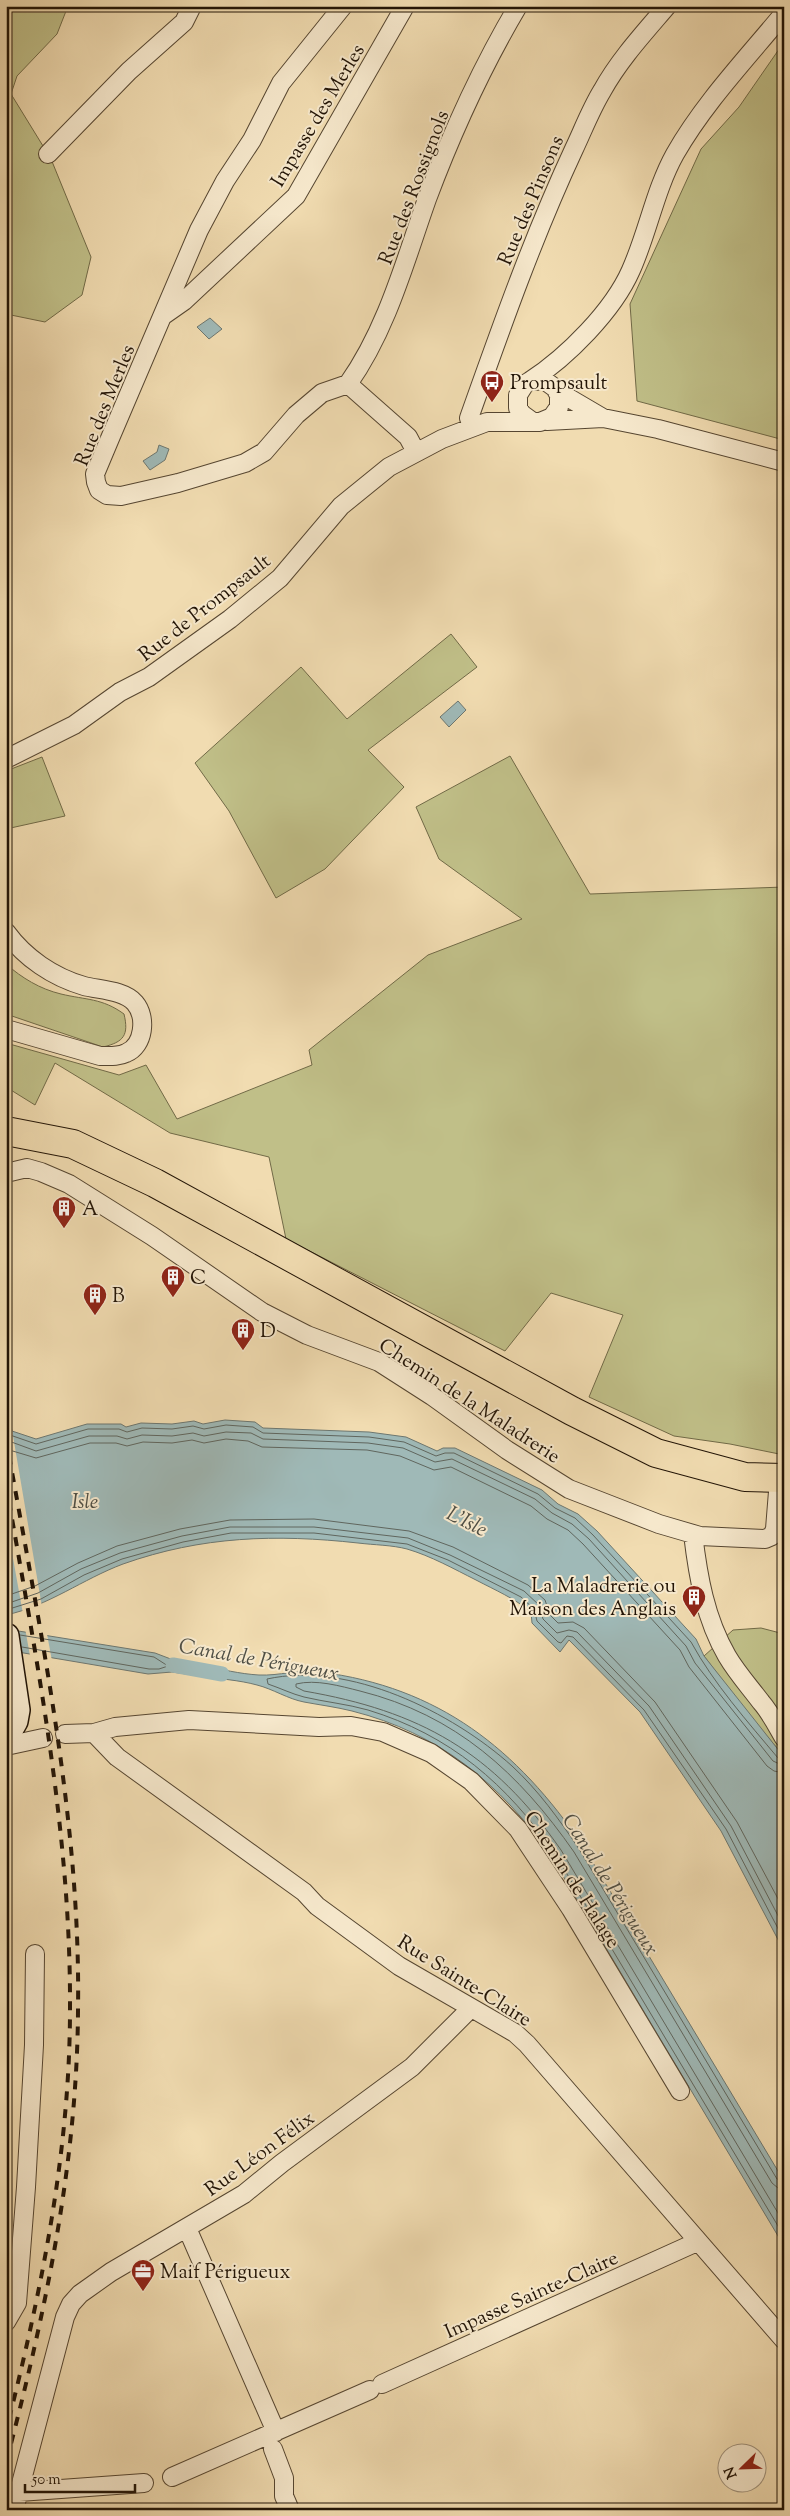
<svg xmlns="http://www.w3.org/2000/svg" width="790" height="2516" font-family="'Sorts Mill Goudy',serif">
  <rect width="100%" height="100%" fill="#f1dcb1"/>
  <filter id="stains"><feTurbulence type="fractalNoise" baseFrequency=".004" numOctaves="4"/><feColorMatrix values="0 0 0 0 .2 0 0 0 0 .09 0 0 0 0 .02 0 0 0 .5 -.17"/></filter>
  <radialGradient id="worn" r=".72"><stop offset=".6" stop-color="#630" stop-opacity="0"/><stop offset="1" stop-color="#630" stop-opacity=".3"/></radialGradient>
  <path fill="#c0bf88" stroke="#716a47" d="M6,6h62l-11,28 -40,42 -6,18 40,65 40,98 -9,38 -37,27 -39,-8z
    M784,42v398l-147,-39 -7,-97 71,-155 38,-42z
    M451,634l26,33 -109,83 36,37 -79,82 -49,29 -47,-87 -34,-48 106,-96 46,52z
    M510,756l80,138 194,-7v568l-54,-11 -56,-8 -85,-39 34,-82 -72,-22 -46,58 -219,-112 -17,-82 -99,-24 -115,-70 -20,42 -29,-18v-44l113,32 27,-10 31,54 135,-54 -3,-15 119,-95 94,-36 -83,-60 -23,-52z
    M42,757l23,59 -59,13v-58z
    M6,964c16,14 34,25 55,30 25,6 41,4 63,20 5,21 0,28 -21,33l-97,-33z
    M761,1628l23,6v122l-37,-43 -43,-57 29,-26z"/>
  <path fill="#9fb9b7" stroke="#6d7770" d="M210,318l12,11 -13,10 -12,-12z
    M159,445l10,4 -4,11 -15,10 -7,-9 14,-9z
    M458,701l8,9 -17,17 -9,-10z
    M10,1420l2,11 24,8 51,-15h34l5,3 15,-4 31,1 22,-3 9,3 22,-4 30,2 8,6 106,4 37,5 31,14 6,-3h12l87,42 16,14 20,10 19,17 99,108 8,17 80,101v194l-63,-120 -81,-119 -71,-72 -9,12 -28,-29 -1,-11c-17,-14 -36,-22 -55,-32 -22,-11 -45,-24 -69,-31 -15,-4 -33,-4 -49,-6 -82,-9 -156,-7 -235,21 -40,15 -75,42 -117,51v-194z
    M6,1629l149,24 21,8 18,3 -1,11 -21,-3 -24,2 -142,-24z
    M203,1666c18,3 37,8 56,9 20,1 40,-6 61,-3 119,15 197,77 263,174l201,335v65l-233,-390c-50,-72 -112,-123 -199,-145 -16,-4 -32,-6 -48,-9 -16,-3 -31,-13 -47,-17 -18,-5 -38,-6 -56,-9z"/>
  <path fill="#f1dcb1" d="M10,1418l32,189 -19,7 -17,-95v-100z
    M25,1628l22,6 5,27 -22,-5z"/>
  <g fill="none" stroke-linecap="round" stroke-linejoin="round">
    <path stroke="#60665e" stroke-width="1" d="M6,1427l4,8 26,9 52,-15h31l8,3 15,-4 30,1 21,-3 11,3 22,-4 27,2 10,6 106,4 35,5 32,14 9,-3h9l84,41 17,14 20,10 18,17 98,107c23,42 56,79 87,116l6,1
      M6,1440l30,11 53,-15h28l10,3 15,-4 30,1 21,-3 11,3 22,-4 25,1 12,6 105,4 35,5 32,14 17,-3 83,40 17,14 20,11 17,15 97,107 9,17 78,98 11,5
      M6,1449l30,9 54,-15h26l11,3 16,-4 29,1 20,-3 12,3 22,-4 22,2 14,6 105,3 33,6 34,14 17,-3 80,39 16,13 21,11 15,14 97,106 9,17 78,99 7,5 10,2
      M6,1596l29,-10 43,-23 39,-17 63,-17 50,-9 84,-1 95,12 44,16 75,38 17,15 5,15 8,8 15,-1 11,6 71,74 82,120 47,88
      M6,1604l32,-11 43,-24 39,-16 62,-17 48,-9h84l94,11 42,17 74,36 15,14 4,14 14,14 12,-3 8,2 72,74 82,120 53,101
      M6,1610l35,-11 43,-24 38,-16 61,-17 48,-9h83l93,11 41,16 73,37 13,12 3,12 21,21 3,1 6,-7 6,1 71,73 82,119 58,111
      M20,1635l134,22 14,9 -9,3h-10l-127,-22
      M784,2182l-7,-3 -198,-330c-20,-30 -41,-59 -67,-83 -60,-54 -163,-105 -245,-87l1,5c12,4 24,10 36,13 21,5 43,7 64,13 82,25 139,74 187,144l229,382
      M784,2188h-6l-6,-5 -198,-331c-55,-79 -118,-137 -214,-161 -20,-5 -44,-12 -64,-7v3l8,4c116,20 189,61 257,159l223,373"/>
    <path stroke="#9fb9b7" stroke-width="15" d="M173,1665l49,9"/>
    <g stroke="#564631" stroke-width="20">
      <path id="minor" d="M343,6l-62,77 -29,57 -27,41 -26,49 -88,206 -16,38 1,8 3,8 8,5 14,1 57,-13 67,-20 19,-11 32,-37 26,-22 26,-9
        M48,154l81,-83 55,-49 8,-16
        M164,315l20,-14 112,-105 109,-190
        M530,381c37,-24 83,-70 101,-111 17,-38 24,-80 44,-116 29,-51 72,-96 109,-141
        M348,384c39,-55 57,-123 79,-185 24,-64 56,-134 91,-193
        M348,384l60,53 8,15
        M557,391l46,27
        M547,421l56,-3 55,11 126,33
        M472,427l-3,-9c32,-90 64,-181 105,-269 9,-19 17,-40 28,-58 17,-31 42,-58 65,-85
        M6,759l68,-34 46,-33 29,-15 81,-58 50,-41 61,-72 48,-39 53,-28 45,-17h53l12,-5 7,-10v-12l-4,-7 -11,-8 -14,1 -5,3 -7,11v13l4,6 11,8
        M6,932c19,26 47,45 78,54 15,4 40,4 51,17 12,14 9,43 -9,50 -8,4 -17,3 -26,3l-94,-27
        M6,1173l21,-5 14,4 28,12 83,52 110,76 45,23 72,27 53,34 75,54 62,39 90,35 41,12 65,3 7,-3 3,-7 4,-50
        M693,1534c5,42 12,84 34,122 10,17 22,30 34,46 9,10 16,24 23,36
        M94,1733l23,24 187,135 13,14 82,60 116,67 12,11 257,296
        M65,1734l29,-1 21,-6 74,-7 130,7 32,-1 32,6 48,21 40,28 47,48 53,80 109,182
        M6,1746l37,-8
        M187,2228l89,204
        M6,2322l11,-19 9,-116 8,-142 1,-91
        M382,2384l315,-142
        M273,2449l11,29v18l6,14
        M172,2477l198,-87
        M19,2492l125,-9
        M14,2510l51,-193 6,-13 9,-10 31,-22 133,-78 38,-31 130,-96 58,-58"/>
    </g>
    <g stroke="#221406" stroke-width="28">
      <path id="secondary" d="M6,1636l11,74 -2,11 -9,16"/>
    </g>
    <g stroke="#221406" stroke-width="30">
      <path id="primary" d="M6,1131l67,13 82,39 417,228 84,42 89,24 39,1"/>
    </g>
    <use href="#minor" stroke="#f6e8cc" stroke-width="18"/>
    <use href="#secondary" stroke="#f6e8cc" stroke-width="25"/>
    <use href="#primary" stroke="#f1dcb1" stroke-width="28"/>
    <path stroke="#221406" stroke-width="4" stroke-dasharray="9 9" stroke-linecap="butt" d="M6,1438c33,189 75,380 72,573 -1,154 -33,303 -72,452
      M6,1484c30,174 65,347 64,525 0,143 -29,284 -64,422"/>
  </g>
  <defs>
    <g id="bus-pin" transform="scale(1.25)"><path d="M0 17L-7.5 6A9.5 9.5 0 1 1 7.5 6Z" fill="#8f2418" stroke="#f6e8cc"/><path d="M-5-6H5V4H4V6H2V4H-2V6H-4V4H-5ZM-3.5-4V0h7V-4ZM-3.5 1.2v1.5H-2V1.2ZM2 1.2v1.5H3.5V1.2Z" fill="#fff"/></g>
    <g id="building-pin" transform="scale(1.25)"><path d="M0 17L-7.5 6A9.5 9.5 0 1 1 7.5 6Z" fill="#8f2418" stroke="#f6e8cc"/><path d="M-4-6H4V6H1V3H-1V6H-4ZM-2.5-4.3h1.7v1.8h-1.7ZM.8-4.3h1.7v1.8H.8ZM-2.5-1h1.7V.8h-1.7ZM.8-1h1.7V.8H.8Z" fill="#fff"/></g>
    <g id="office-pin" transform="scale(1.25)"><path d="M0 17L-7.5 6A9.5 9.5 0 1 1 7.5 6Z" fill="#8f2418" stroke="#f6e8cc"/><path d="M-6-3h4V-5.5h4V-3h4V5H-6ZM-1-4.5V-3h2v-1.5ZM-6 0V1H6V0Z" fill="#fff"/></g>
  </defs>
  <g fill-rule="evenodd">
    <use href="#bus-pin" x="492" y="382"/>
    <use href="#building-pin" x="64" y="1208"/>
    <use href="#building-pin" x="173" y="1277"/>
    <use href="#building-pin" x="95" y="1295"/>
    <use href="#building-pin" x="243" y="1330"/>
    <use href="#building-pin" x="694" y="1597"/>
    <use href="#office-pin" x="143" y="2271"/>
  </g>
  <g text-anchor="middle" stroke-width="4" stroke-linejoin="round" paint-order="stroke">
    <g font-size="20" fill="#221406" stroke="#f6e8cc">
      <text transform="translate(317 115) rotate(-59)" y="7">Impasse des Merles</text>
      <text transform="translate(413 187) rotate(-69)" y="7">Rue des Rossignols</text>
      <text transform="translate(530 200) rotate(-67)" y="7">Rue des Pinsons</text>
      <text transform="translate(104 405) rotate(-68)" y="7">Rue des Merles</text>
      <text transform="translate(204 607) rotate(-38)" y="7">Rue de Prompsault</text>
      <text transform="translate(470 1400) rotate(33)" y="7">Chemin de la Maladrerie</text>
      <text transform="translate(573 1879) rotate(57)" y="7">Chemin de Halage</text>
      <text transform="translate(465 1980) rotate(32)" y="7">Rue Sainte-Claire</text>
      <text transform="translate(259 2153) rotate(-36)" y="7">Rue Léon Félix</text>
      <text transform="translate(531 2294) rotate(-24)" y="7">Impasse Sainte-Claire</text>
    </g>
    <g font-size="20" fill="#221406" stroke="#f6e8cc" text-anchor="start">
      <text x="510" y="389">Prompsault</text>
      <text x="82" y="1215">A</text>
      <text x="190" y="1284">C</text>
      <text x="112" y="1302">B</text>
      <text x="260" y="1337">D</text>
      <text x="676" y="1592" text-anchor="end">La Maladrerie ou<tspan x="676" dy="23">Maison des Anglais</tspan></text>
      <text x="160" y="2278">Maif Périgueux</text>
    </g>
    <g font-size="21" font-style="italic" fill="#4e4e44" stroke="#f6e8cc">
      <text x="85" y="1508">Isle</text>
      <text transform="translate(467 1521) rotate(27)" y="7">L'Isle</text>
      <text transform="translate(259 1659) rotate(10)" y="7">Canal de Périgueux</text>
      <text transform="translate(611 1884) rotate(58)" y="7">Canal de Périgueux</text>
    </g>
  </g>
  <rect width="790" height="2516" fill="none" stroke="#f1dcb1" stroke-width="25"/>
  <rect x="8" y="8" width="775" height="2501" fill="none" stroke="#221406" stroke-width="2.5"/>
  <rect x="12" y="12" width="765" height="2491" fill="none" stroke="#221406"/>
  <g transform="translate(742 2468) rotate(247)"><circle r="24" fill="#f6e8cc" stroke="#a1937d"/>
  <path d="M0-4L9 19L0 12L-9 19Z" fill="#8f2418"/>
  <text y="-8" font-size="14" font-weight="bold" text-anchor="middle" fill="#221406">N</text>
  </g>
  <path d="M25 2484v8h110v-8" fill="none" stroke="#221406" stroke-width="2.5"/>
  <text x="32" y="2484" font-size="15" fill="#221406" stroke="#f6e8cc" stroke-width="4" paint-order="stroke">50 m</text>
  <rect width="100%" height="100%" filter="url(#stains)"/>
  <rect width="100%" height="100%" fill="url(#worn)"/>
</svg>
